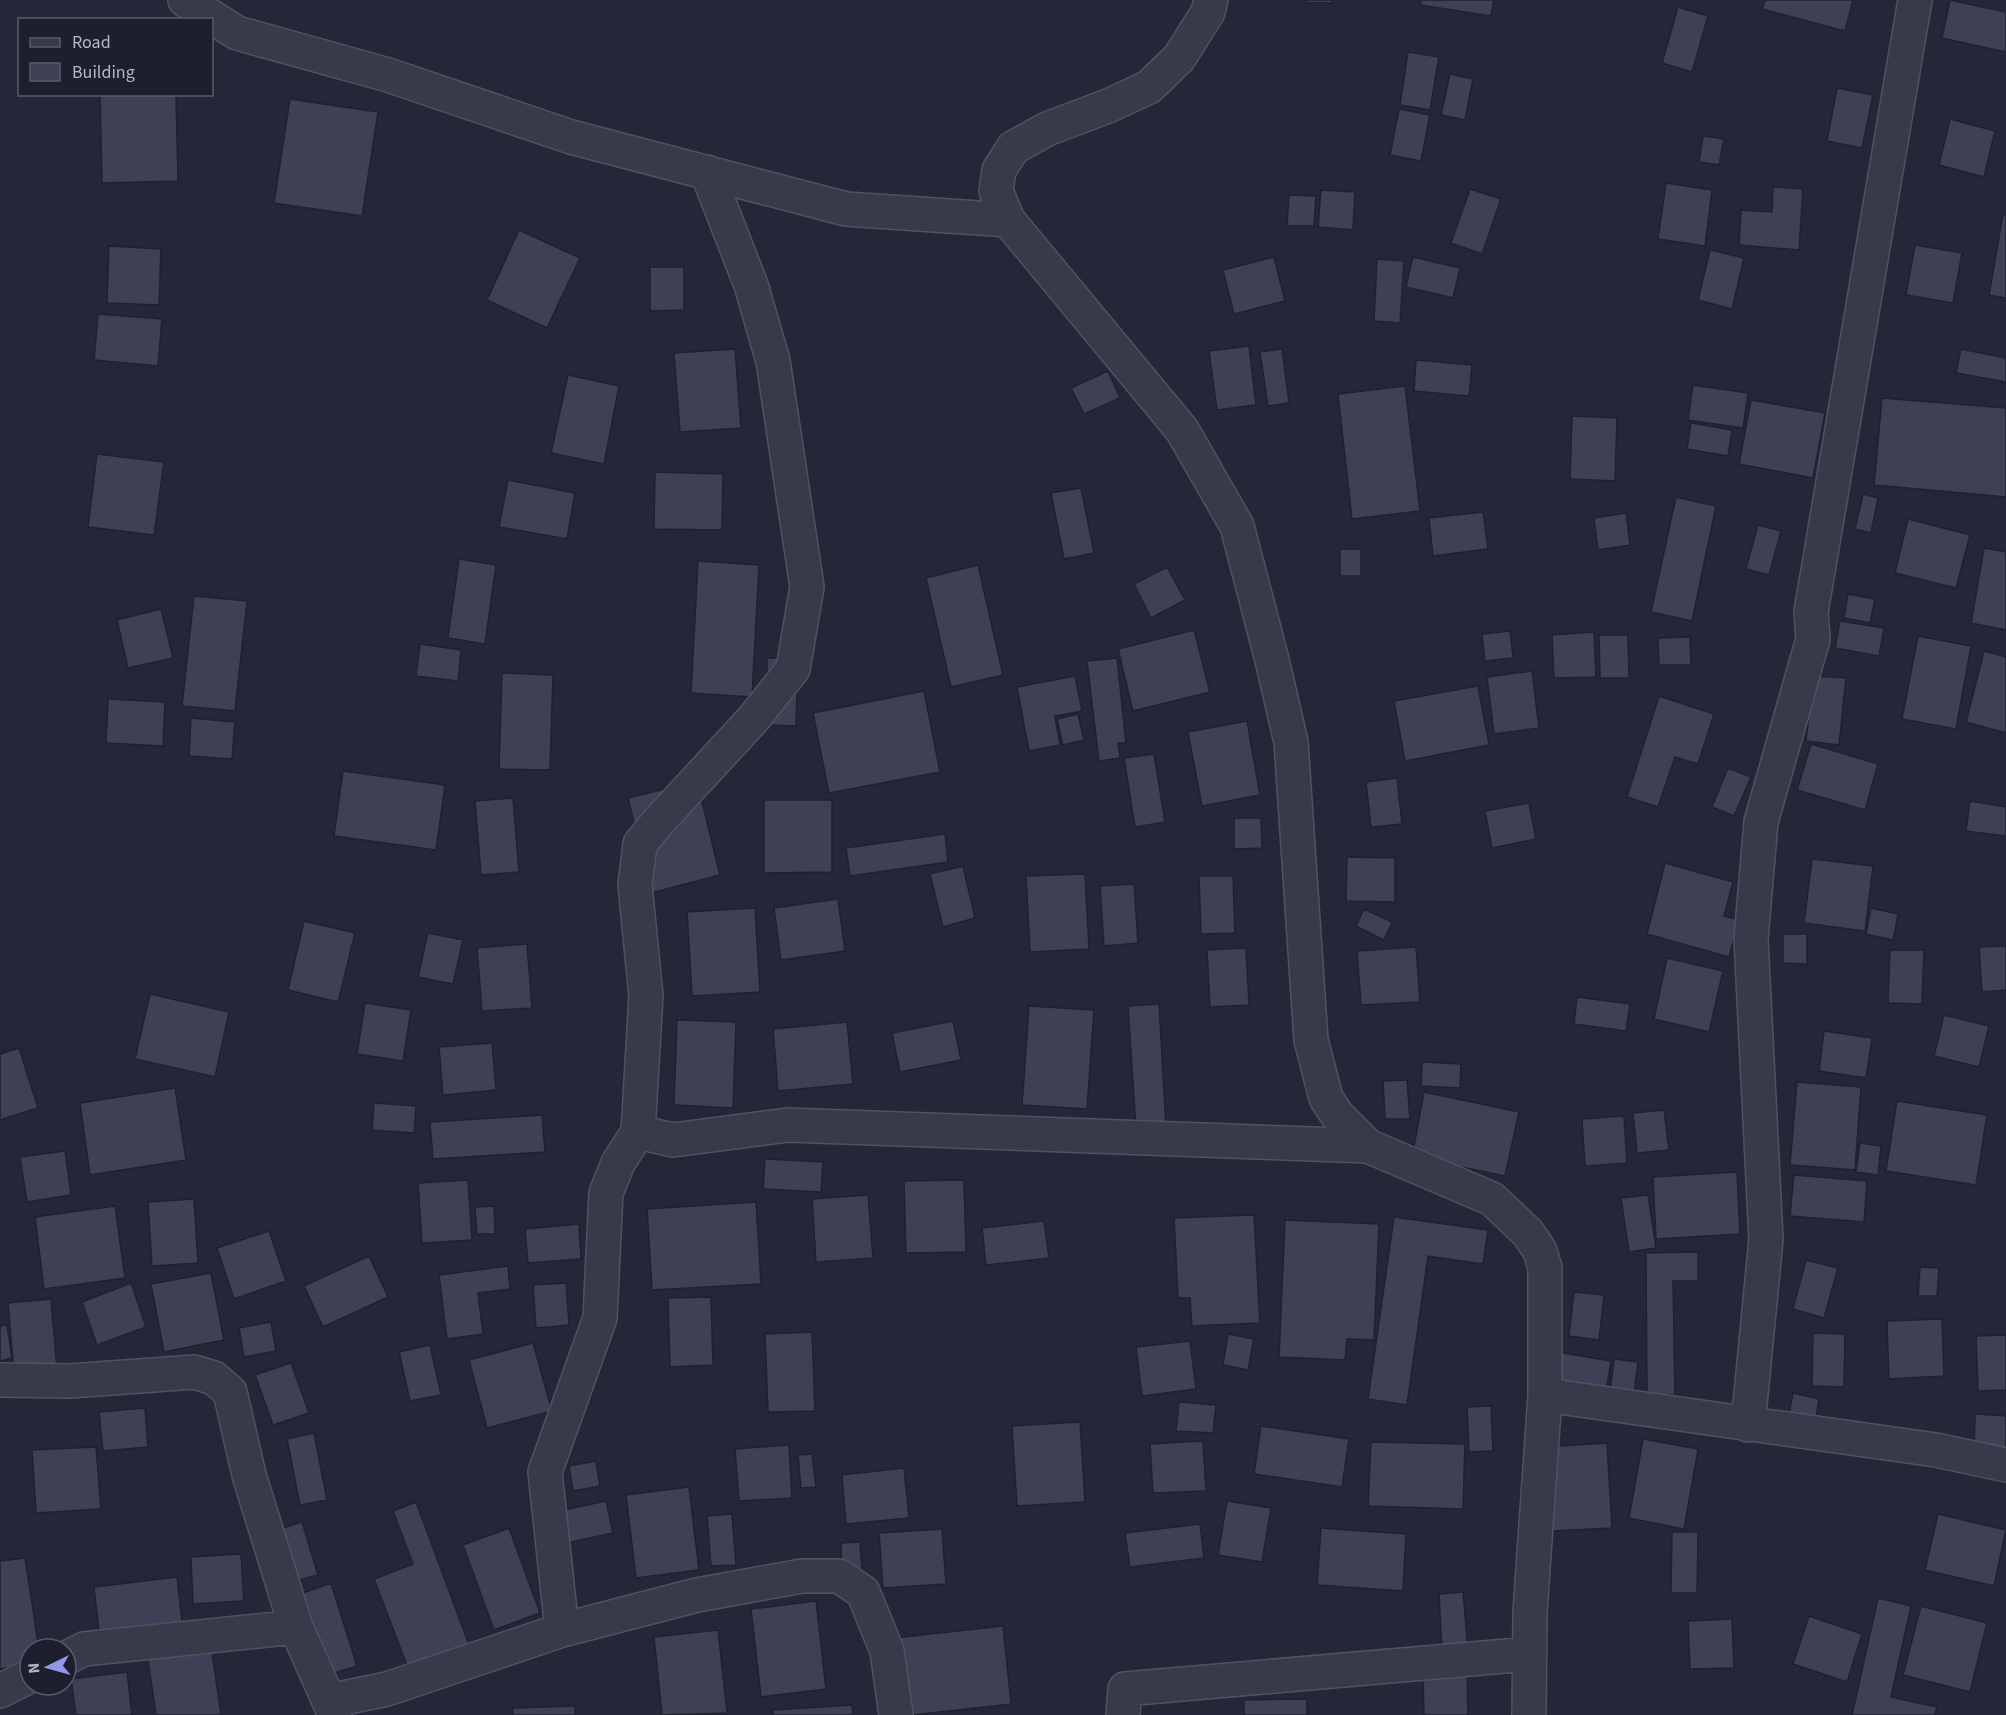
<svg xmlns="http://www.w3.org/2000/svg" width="2006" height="1715" font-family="'Source Sans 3',sans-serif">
  <rect width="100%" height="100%" fill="#252738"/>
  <path fill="#3e4156" stroke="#1f2130" stroke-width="1.5" d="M1306,0h26v3h-26z
    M1421,0h73l-3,16 -71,-11z
    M1765,0h88l-8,31 -83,-22z
    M1950,0l56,12v40l-64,-14z
    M1678,7l30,9 -16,56 -30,-9z
    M1408,52l31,5 -9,53 -30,-5z
    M1450,74l23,5 -8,41 -24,-5z
    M1837,88l36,7 -11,53 -35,-7z
    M100,94h76l2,87 -76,2z
    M290,99l88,13 -16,104 -88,-13z
    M1399,109l31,6 -9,46 -31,-6z
    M1950,119l45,12 -11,46 -45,-12z
    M1703,136l21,3 -5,26 -20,-3z
    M1666,183l46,7 -7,56 -47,-7z
    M1773,187l30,2 -4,61 -60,-5 2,-35 31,2z
    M1470,189l31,10 -19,55 -31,-11z
    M1321,190l34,2 -2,38 -35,-3z
    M1289,195l27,1 -2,30h-27z
    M2003,214l3,1v83l-17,-3z
    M519,230l61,28 -33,70 -60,-28z
    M1915,245l47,8 -9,50 -47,-8z
    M109,246l52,3 -2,56 -52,-2z
    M1710,250l34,8 -12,51 -34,-9z
    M1274,257l11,44 -51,13 -11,-44z
    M1413,257l47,11 -7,30 -47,-11z
    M1377,259l27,2 -4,62 -26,-2z
    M650,267h34v43l-34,1z
    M98,314l64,5 -4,47 -64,-6z
    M1249,346l7,59 -39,5 -8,-59z
    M735,349l6,79 -61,4 -6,-79z
    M1282,349l7,54 -21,3 -8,-54z
    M1961,349l45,9v24l-50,-9z
    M1416,360l56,5 -3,31 -55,-5z
    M1108,371l12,27 -36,16 -13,-26z
    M568,375l51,11 -15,78 -53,-11z
    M1693,385l55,8 -5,35 -55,-8z
    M1405,386l15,125 -68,8 -14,-125z
    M1882,398l124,10v89l-132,-12z
    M1751,400l74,13 -12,65 -74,-14z
    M1572,416l45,2 -2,63 -45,-2z
    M1691,423l41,7 -4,26 -41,-7z
    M97,454l67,8 -10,73 -66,-8z
    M655,472l68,2 -1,56 -68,-1z
    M508,480l67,13 -8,46 -68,-12z
    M1081,488l13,65 -30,6 -13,-66z
    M1863,494l15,4 -7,35 -16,-4z
    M1676,497l40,9 -24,115 -41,-9z
    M1483,512l5,37 -55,7 -4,-38z
    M1626,513l4,32 -32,5 -4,-32z
    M1908,519l62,16 -14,53 -61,-15z
    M1758,525l23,6 -12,44 -23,-6z
    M1984,548l22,4v78l-35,-7z
    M1340,549h21v27h-21z
    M459,559l37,6 -11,79 -37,-6z
    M698,561l61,4 -7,132 -61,-4z
    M978,565l25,110 -52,12 -25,-109z
    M1167,567l18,33 -34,18 -17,-34z
    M1848,594l27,5 -5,24 -26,-5z
    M194,596l53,5 -12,110 -53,-5z
    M161,609l12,49 -45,10 -11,-48z
    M1840,621l44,7 -5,28 -44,-8z
    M1194,630l16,62 -77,19 -15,-62z
    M1510,631l3,27 -28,3 -3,-27z
    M1594,632l2,45 -42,1 -2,-43z
    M1599,635h29l1,43h-29z
    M1918,636l53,10 -15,83 -54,-10z
    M1690,637l1,28h-32l-1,-27z
    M420,644l41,6 -3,31 -42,-5z
    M1984,651l22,6v76l-40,-11z
    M767,658h31l-2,68 -30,-1z
    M1117,658l9,85h-8l2,15 -21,3 -12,-100z
    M1532,671l7,57 -45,6 -7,-57z
    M502,673l51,2 -3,95 -51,-1z
    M1075,676l7,35 -27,5 5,29 -31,6 -12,-64z
    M1813,676l33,2 -7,67 -33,-4z
    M1478,686l11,59 -84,16 -11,-60z
    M924,691l16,81 -111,21 -16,-80z
    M1659,696l55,18 -16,50 -23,-7 -17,50 -31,-10z
    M108,699l57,3 -2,44 -57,-3z
    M1078,714l6,26 -21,5 -6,-26z
    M191,718l44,4 -3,37 -43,-3z
    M1247,721l13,74 -58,11 -14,-74z
    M1811,744l67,20 -13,46 -68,-20z
    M1154,754l11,68 -30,5 -11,-69z
    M1728,768l23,9 -17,39 -22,-9z
    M343,771l102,14 -9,65 -102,-14z
    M1397,778l5,46 -31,3 -5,-45z
    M697,781l23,94 -69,18 -23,-95z
    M513,798l6,74 -38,3 -6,-74z
    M764,800h68v72l-68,1z
    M1970,801l36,6v29l-40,-5z
    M1529,803l7,36 -44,9 -7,-37z
    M1234,818h27l1,30 -28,1z
    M945,834l3,28 -98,14 -4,-28z
    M1347,857l48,1v44l-49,-1z
    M1812,859l61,7 -8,65 -61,-8z
    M1665,863l68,19 -9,34 15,4 -10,37 -82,-23z
    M963,866l12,52 -32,9 -13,-53z
    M1085,874l4,75 -59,3 -4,-76z
    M1199,876h34l2,57 -34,1z
    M1134,884l4,59 -34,3 -4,-60z
    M838,899l7,52 -64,9 -7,-52z
    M755,908l5,84 -68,4 -5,-84z
    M1871,908l27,6 -5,26 -27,-6z
    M1364,909l28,13 -8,18 -28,-14z
    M304,921l51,12 -17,69 -50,-12z
    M428,933l35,7 -10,44 -35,-7z
    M1783,934h24v30l-24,-1z
    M527,944l5,64 -50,3 -5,-63z
    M2006,946v44l-24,2 -3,-45z
    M1416,947l4,55 -59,3 -4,-54z
    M1246,948l3,57 -39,2 -3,-57z
    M1890,950h34l-2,54 -34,-1z
    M1667,958l56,13 -14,61 -55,-13z
    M150,994l79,18 -14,65 -80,-18z
    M1577,997l53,7 -4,27 -52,-7z
    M365,1003l46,7 -8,51 -46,-7z
    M1159,1004l7,122 -30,2 -8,-122z
    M1029,1006l65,4 -7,99 -65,-4z
    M1944,1015l45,11 -10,41 -45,-11z
    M677,1020l59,2 -3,86 -59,-3z
    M953,1021l8,39 -61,12 -8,-39z
    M847,1022l6,62 -75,7 -5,-62z
    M1824,1031l48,7 -6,40 -47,-7z
    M492,1043l4,47 -53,5 -4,-48z
    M19,1048l19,60 -38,12v-66z
    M1422,1062l39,2 -1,24 -39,-2z
    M1407,1080l3,39h-25l-2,-38z
    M1797,1082l64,5 -6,83 -65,-5z
    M175,1088l11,72 -96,15 -10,-72z
    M1424,1092l95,20 -14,64 -93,-19z
    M1897,1101l90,14 -11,70 -90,-14z
    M374,1103l42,3 -2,27 -42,-3z
    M1664,1110l5,40 -32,3 -4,-40z
    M542,1115l3,37 -112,7 -3,-37z
    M1624,1116l3,47 -42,3 -3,-47z
    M1860,1143l21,3 -3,29 -22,-3z
    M65,1151l6,44 -44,7 -7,-45z
    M765,1159l58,3 -2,30 -58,-3z
    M1737,1172l3,62 -84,5 -3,-62z
    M1794,1175l73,6 -3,41 -74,-6z
    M468,1180l4,60 -50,3 -4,-60z
    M964,1180l2,72 -60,1 -2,-72z
    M868,1195l5,63 -57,4 -4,-63z
    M1648,1195l8,53 -27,4 -8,-54z
    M194,1199l4,64 -46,3 -4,-64z
    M756,1202l5,82 -109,6 -5,-81z
    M115,1206l10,72 -81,11 -9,-72z
    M494,1206l1,28h-18l-2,-27z
    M1254,1215l6,108 -68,3 -2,-28h-12l-4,-80z
    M1394,1217l94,13 -5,34 -55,-8 -21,149 -39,-6z
    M1285,1220l94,4 -5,116 -27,-1 -2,21 -66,-3z
    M1044,1221l5,37 -63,7 -4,-37z
    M579,1224l2,35 -53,4 -3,-34z
    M269,1231l17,50 -52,18 -17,-51z
    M1698,1252v29h-25l2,114h-28l-1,-142z
    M369,1256l19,41 -65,30 -19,-41z
    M1806,1260l32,8 -14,50 -31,-9z
    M508,1266l2,23 -32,4 5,41 -36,5 -8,-64z
    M1920,1267l19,1 -2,28h-19z
    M211,1273l13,67 -60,12 -13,-68z
    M131,1283l15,44 -49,18 -15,-43z
    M566,1283l3,42 -33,3 -3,-43z
    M1574,1292l30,3 -5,45 -30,-4z
    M711,1297l2,68 -43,2 -2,-69z
    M51,1299l6,70 -43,4 -6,-70z
    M1942,1319l2,57 -55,3 -2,-58z
    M271,1322l5,29 -32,6 -5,-29z
    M7,1325l5,33 -12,3v-35z
    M812,1332l3,79 -47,1 -3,-78z
    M1813,1333l32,1 -1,53 -32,-1z
    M1228,1334l26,5 -6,31 -25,-5z
    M2006,1335v55l-28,1 -2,-55z
    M1190,1341l6,48 -54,7 -6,-49z
    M533,1343l19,68 -65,17 -18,-68z
    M430,1345l11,50 -31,6 -11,-49z
    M1558,1352l53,9 -5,31 -54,-9z
    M1614,1359l24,3 -4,31 -24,-2z
    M291,1363l18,50 -36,12 -18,-50z
    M1793,1393l26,6 -4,26 -27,-6z
    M1179,1402l37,3 -3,28 -37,-2z
    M1491,1406l2,45 -24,1 -2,-45z
    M145,1408l3,39 -45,4 -4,-39z
    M1975,1414l31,2v40l-32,-2z
    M1080,1422l5,80 -68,4 -5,-80z
    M1261,1426l88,13 -7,48 -88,-13z
    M314,1433l13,67 -27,5 -13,-66z
    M1643,1439l55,10 -14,80 -55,-11z
    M1203,1441l3,50 -53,2 -3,-49z
    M1371,1442l94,2 -2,65 -95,-3z
    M1607,1443l5,85 -60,3 -6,-84z
    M789,1445l3,53 -53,3 -4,-52z
    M96,1447l5,62 -65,4 -4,-63z
    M812,1454l4,33 -15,1 -3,-33z
    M596,1461l4,25 -27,5 -4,-25z
    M904,1468l5,50 -63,6 -4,-49z
    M689,1487l10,83 -63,8 -10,-83z
    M606,1501l7,32 -46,10 -8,-32z
    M1227,1501l44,7 -9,54 -44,-7z
    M416,1502l58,156 -61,23 -39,-102 39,-15 -20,-53z
    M732,1514l4,51 -25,1 -4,-50z
    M1938,1514l68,16 -12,56 -69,-16z
    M302,1522l16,53 -26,7 -15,-52z
    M1200,1524l4,34 -74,9 -5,-34z
    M509,1528l31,85 -46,17 -31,-85z
    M1321,1528l85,6 -3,57 -86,-6z
    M942,1529l4,55 -63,4 -4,-55z
    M1672,1532h26l-1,61h-26z
    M860,1542l2,27 -20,1 -1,-27z
    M241,1554l3,47 -51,3 -2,-47z
    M25,1558l14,91h-9v15l-30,5v-108z
    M177,1577l6,54 -83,9 -6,-53z
    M331,1583l26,83 -29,9 -25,-82z
    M1463,1592l5,57 -26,2 -3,-57z
    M1878,1598l33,8 -20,91 46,10 -2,8h-83z
    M816,1601l10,88 -65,8 -10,-88z
    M1921,1606l66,17 -17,69 -67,-17z
    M1809,1616l53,18 -15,48 -54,-18z
    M1732,1619l2,49 -44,1 -2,-48z
    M1003,1626l8,78 -99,11h-17l-9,-76z
    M718,1630l9,83 -65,2 -8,-78z
    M211,1645l10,70h-65l-9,-62z
    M127,1672l5,43h-56l-5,-36z
    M1467,1675l1,40h-44l-1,-39z
    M1307,1699v16h-63v-15z
    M852,1705l1,10h-80v-5z
    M575,1706v9h-62v-7z"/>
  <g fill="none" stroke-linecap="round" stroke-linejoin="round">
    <g stroke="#505261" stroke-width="36">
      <path id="minor" d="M185,0l52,33 151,42 183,62 275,72 162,11
        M1211,0l-3,12 -29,46 -30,29 -41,19 -61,23 -34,19 -14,22 -3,21 12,29 174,210 55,96 35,134 19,82 20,298 15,58 11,17 31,31 124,53 36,34 12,18 5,17v127l-15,217 -1,103
        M638,1132l35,8 115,-15 580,21
        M0,1380l70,1 124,-9 20,6 16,14 19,83 47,152 39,88
        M1545,1395l391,55 70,15
        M1748,1425l18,-186 -15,-300 10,-117 52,-183 -2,-27 104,-612
        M562,1630l-17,-158 55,-154 6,-125 12,-30 20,-31 8,-136 -11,-111 5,-41 18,-22 96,-104 39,-49 14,-82 -34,-226 -22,-76 -44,-113
        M66,1658l18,-9 212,-22
        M0,1691l30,-15
        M329,1701l58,-12 175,-59 135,-35 105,-19h37l24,16 24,59 9,64
        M1123,1715l2,-26 404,-35"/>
    </g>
    <use href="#minor" stroke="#383a49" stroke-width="33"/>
  </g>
  <rect x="18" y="18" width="195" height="78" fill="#1d1f2e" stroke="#595b6a" stroke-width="1.5"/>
  <rect x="30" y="38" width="30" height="9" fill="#383a49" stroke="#595b6a" stroke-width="1.5"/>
  <text x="72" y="48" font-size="18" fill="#b4b5c5">Road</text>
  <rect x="30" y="63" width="30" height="18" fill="#3e4156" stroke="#595b6a" stroke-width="1.5"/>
  <text x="72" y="78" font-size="18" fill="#b4b5c5">Building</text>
  <g transform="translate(48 1667) rotate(265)"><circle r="28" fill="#1d1f2e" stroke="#595b6a" stroke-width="1.5"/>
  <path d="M0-4.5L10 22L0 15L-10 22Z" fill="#9299ec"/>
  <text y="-9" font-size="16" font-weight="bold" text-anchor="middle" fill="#b4b5c5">N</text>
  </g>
</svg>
